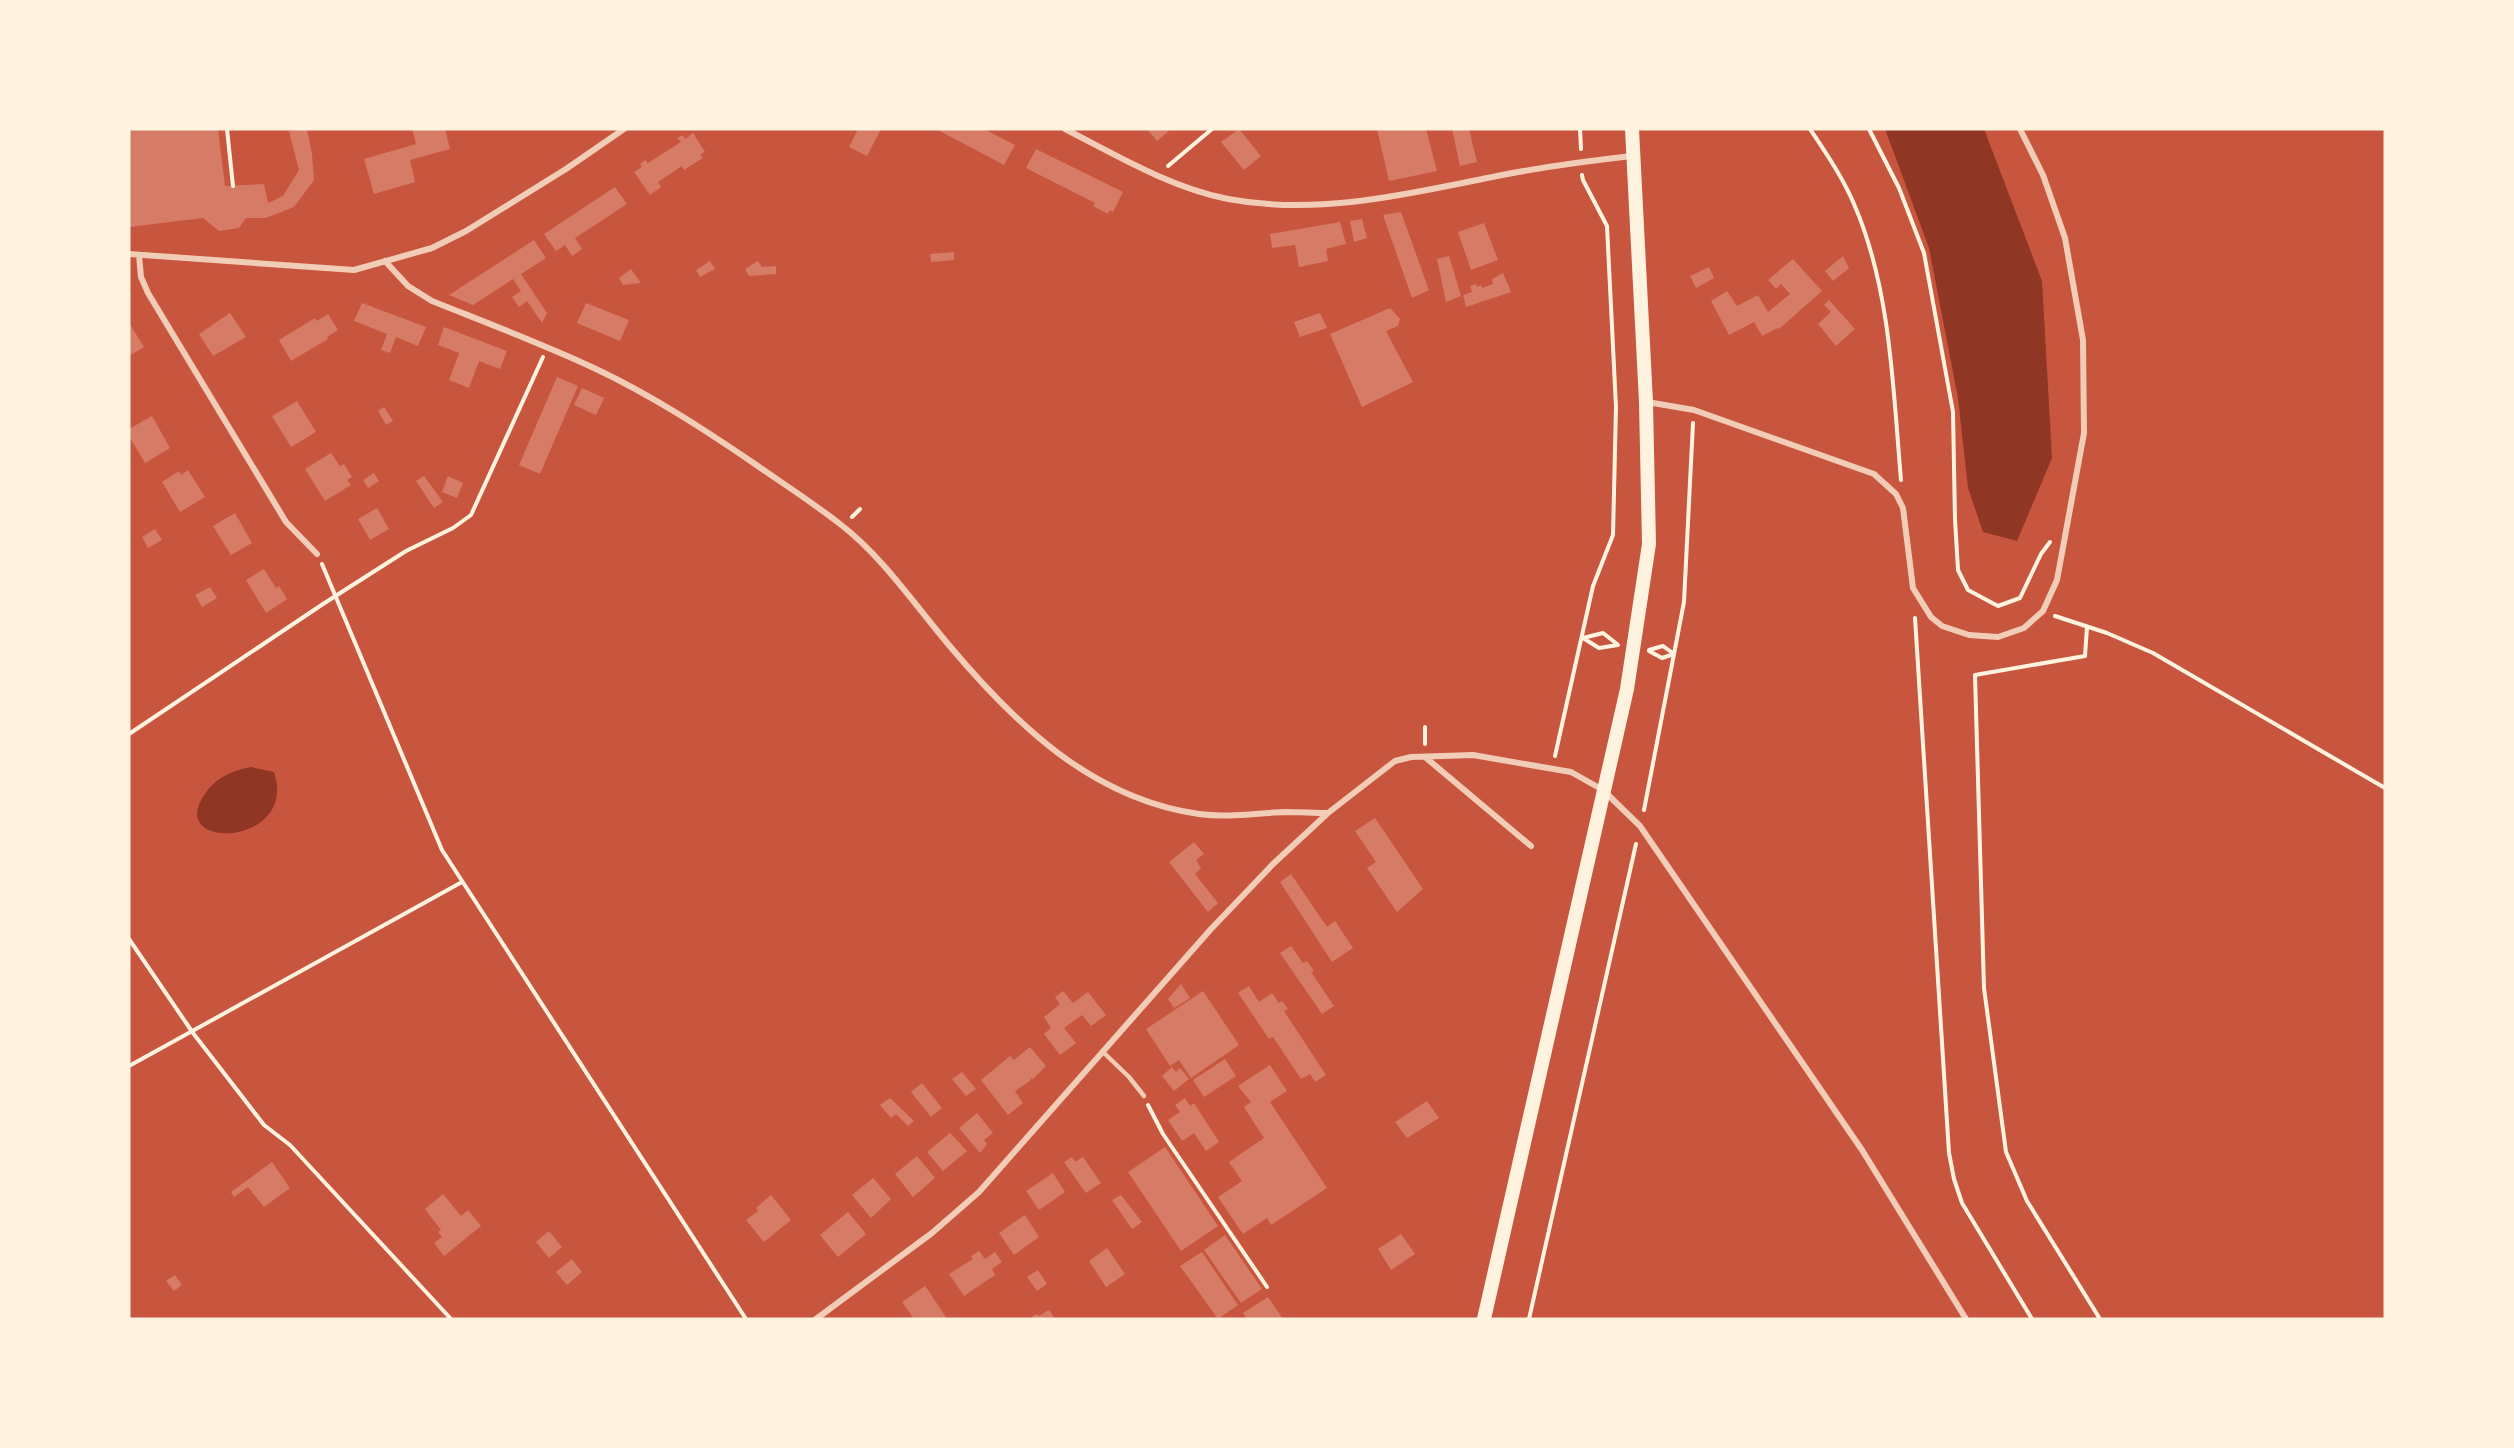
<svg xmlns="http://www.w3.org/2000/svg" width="2514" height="1448" font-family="'Varela Round',sans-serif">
  <rect width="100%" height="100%" fill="#c8553d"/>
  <path fill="#8f3625" d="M1885,129h99l58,152 10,177 -35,83 -34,-9 -15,-44 -10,-90 -29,-150z
    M251,767l23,5c25,75 -110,80 -69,22 11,-17 27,-23 46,-27z"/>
  <path fill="#d67c66" d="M129,129h89l7,57 39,-2 4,19 15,-7 16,-26 -10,-39 18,-2 5,25 2,26 -20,27 -28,11h-20l-7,10 -20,3 -16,-13 -74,9z
    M412,129h33l5,20 -40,11 5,22 -41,12 -10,-35 52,-15z
    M858,129h23l-14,27 -18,-9z
    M936,129h48l31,16 -11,20z
    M1147,129h24l-14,12z
    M1239,129l22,27 -17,14 -23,-28z
    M1377,129h49l11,42 -48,10z
    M1452,129h17l8,33 -17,4z
    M693,133l12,19 -5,3 3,3 -19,12 -2,-4 -24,16 3,5 -11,8 -16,-23 8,-5 -2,-3 5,-4 3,3 33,-21 -4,-4 6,-3 2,4z
    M1036,149l87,43 -10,20 -3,-2 -2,4 -15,-8 2,-3 -69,-35z
    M615,187l12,17 -52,34 7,11 -10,7 -7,-11 -9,6 -12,-17z
    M1401,212l28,78 -17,8 -29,-83z
    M1362,219l5,19 -13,4 -4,-21z
    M1340,222l6,22 -20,5 2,12 -29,6 -4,-22 -23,3 -2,-14z
    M1484,223l14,37 -27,10 -13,-38z
    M534,240l12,18 -25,16 26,39 -5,10 -15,-22 -8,6 -7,-10 9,-6 -8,-12 -40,26 -24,-10z
    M954,252v8l-23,2 -1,-8z
    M1449,256l12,40 -15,6 -9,-43z
    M1843,256l6,12 -16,13 -8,-10z
    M1793,259l29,32 -43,38 -2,-1 -15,8 -8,-14 -25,13 -18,-34 16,-10 10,15 21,-11 10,17 22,-18 -9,-10 -5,5 -8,-9z
    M710,261l5,8 -15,8 -4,-7z
    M758,261l4,6 14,-1v8l-27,2 -4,-7z
    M1709,267l5,11 -18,10 -6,-12z
    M631,269l10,14 -18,2 -4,-7z
    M1503,273l8,19 -45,15 -3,-12 9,-3 -2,-6 6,-2 1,3 4,-2 1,3 11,-4 -1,-5z
    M1829,300l26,29 -19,17 -18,-22 13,-12 -7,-7z
    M362,303l64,24 -8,19 -22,-9 -6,16 -9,-3 6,-16 -33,-13z
    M586,303l43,17 -9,21 -43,-18z
    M1390,308l10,11 -2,7 -12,5 27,51 -51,25 -32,-73z
    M230,313l16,24 -33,19 -14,-22z
    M1320,313l7,15 -27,9 -6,-15z
    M328,314l10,16 -11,7 1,2 -37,22 -12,-21 36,-22 2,3z
    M129,323l15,24 -15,9z
    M444,327l63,24 -7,18 -21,-8 -10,27 -20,-8 10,-27 -21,-8z
    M557,377l21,9 -38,88 -21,-9z
    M582,388l22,10 -8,17 -22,-10z
    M297,401l19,31 -25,15 -19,-31z
    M384,407l9,14 -7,4 -8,-14z
    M152,416l18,32 -25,15 -16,-27v-7z
    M331,453l9,13 4,-2 8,13 -5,3 4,5 -26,16 -20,-32z
    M188,470l17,27 -25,15 -18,-30 17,-11 2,4z
    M374,473l5,8 -11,7 -5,-8z
    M424,476l19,26 -9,6 -18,-27z
    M448,476l15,7 -6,15 -15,-6z
    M377,508l12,21 -19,11 -12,-21z
    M235,513l17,30 -21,12 -18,-29z
    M155,529l7,11 -14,8 -6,-11z
    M264,569l12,19 3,-2 8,13 -21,14 -20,-33z
    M210,587l7,11 -15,9 -7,-12z
    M1375,818l48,71 -26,23 -30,-44 9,-6 -21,-31z
    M1194,842l10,12 -8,6 5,8 -6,6 23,29 -10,9 -39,-50z
    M1291,874l36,53 8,-6 18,27 -21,14 -52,-80z
    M1291,946l12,17 4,-2 7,10 -3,1 23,34 -12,8 -42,-61z
    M1181,984l9,14 -16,10 -6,-9z
    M1249,986l10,16 13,-9 7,10 3,-2 6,8 -4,2 42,64 -11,7 -5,-8 -9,5 -28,-42 -4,2 -31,-46z
    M1063,991l10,12 15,-11 18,23 -15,11 -9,-11 -18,13 12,15 -16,12 -16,-21 7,-6 -7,-11 16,-13 -5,-7z
    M1203,991l36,54 -48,33 -12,-18 -9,6 -24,-37z
    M1030,1047l16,19 -13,13 -2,-1 -1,3 -15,10 8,12 -15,12 -27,-35 29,-24 4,4z
    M1225,1059l11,17 -32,21 -11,-17z
    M1270,1065l17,26 -17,11 57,86 -56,37 -4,-7 -24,16 -25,-37 24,-16 -13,-19 35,-24 -20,-31 7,-5 -13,-16z
    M1172,1067l4,5 4,-4 9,11 -15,12 -12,-15z
    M962,1072l14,17 -10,7 -14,-17z
    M922,1083l20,25 -11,9 -20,-25z
    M890,1098l24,23 -6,5 -12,-12 -5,4 -11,-13z
    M1185,1098l5,8 4,-3 25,39 -13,9 -12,-18 -12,8 -14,-21 12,-8 -5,-7z
    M1427,1101l12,17 -32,20 -12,-16z
    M977,1113l16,20 -9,7 3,4 -7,9 -21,-25z
    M950,1133l17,18 -24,20 -16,-19z
    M1165,1147l53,79 -37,25 -53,-79z
    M917,1156l18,22 -22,19 -18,-23z
    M1072,1157l3,5 8,-5 18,26 -15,10 -22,-31z
    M272,1162l18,26 -26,19 -16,-20 -14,10 -3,-5z
    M1053,1173l12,19 -26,18 -13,-19z
    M873,1178l18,21 -20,19 -19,-23z
    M443,1194l18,22 7,-6 13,16 -37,30 -10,-13 8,-6 -4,-5 3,-2 -16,-21z
    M771,1195l20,25 -27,22 -18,-22 12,-9 -2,-3z
    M1121,1195l21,27 -10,7 -20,-29z
    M848,1212l18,22 -28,23 -18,-22z
    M1025,1215l14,22 -25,18 -15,-22z
    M549,1231l13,16 -13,11 -13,-16z
    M1401,1234l14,20 -24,16 -13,-21z
    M1225,1235l37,54 -21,14 -37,-53z
    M1107,1248l18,26 -19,13 -17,-26z
    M979,1251l6,8 10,-7 7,10 -10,7 3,6 -31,21 -15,-22 24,-15 -2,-3z
    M1202,1252l36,53 -20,14 -38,-53z
    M572,1259l10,13 -15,13 -11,-13z
    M1038,1270l9,14 -10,7 -10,-14z
    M175,1275l7,10 -8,6 -8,-10z
    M925,1286l3,4 19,29h-33l-9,-13 -3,-4z
    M1268,1297l15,22h-36l-4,-6z
    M1049,1310l6,9h-26l8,-5 2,2z"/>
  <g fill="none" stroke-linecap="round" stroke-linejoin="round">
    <path stroke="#fff3e0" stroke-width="4" d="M227,129l6,57
      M1580,129l1,20
      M1810,129c16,24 33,49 44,75 37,85 39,185 47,276
      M1869,129l30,59 25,65 29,159 2,107 3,51 10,20 30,16 22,-8 21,-44 9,-12
      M1168,166l44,-37
      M852,517l8,-8
      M322,564l120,286 304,469
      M2055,616l52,17 46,20 232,135
      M1915,618l34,535 5,26 8,24 70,116
      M2087,627l-2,29 -110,19 9,313 22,164 21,49 73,118
      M1617,644l-14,-11 -20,5 16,10 19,-3
      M1649,651l13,7 12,-4 -11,-8 -14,4
      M1425,727v17
      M129,734l194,-130 83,-53 47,-23 18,-13 72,-158
      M1555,756l38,-170 20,-51 3,-128 -9,-181 -24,-46 -1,-5
      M1644,810l40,-208 9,-179
      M129,939l64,94 71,92 26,20 161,174
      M129,1066l333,-184
      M1148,1105l15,29 104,153
      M1529,1319l107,-475"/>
    <path stroke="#f1ccb7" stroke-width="4.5" d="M1103,1052l26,25 15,19"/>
    <path stroke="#f1ccb7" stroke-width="6" d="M1065,129c51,26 106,59 163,70 91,17 180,-5 269,-23 45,-9 90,-15 135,-20
      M129,254l225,16 78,-22 34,-17 100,-62 58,-40
      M139,255l2,22 7,16 138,229 31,32
      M385,261l23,25 24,15c55,22 111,43 164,68 55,26 106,59 156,93 30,21 60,40 88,62 41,31 75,81 108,120 67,80 144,155 251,170 29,4 57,-1 86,-2 14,0 29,1 43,1
      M1647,402l47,8 180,64 22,20 7,14 10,80 18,29 11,9 27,9 29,2 26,-9 19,-17 14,-31 27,-147 -1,-93 -18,-102 -22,-63 -23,-46
      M1425,757l106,89
      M816,1319l116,-86 47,-41 232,-263 62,-65 55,-51 67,-52 16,-4 62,-2 98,17 32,18 37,36 222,324 104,169"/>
    <path stroke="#fff3e0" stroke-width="14" d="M1484,1319l143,-630 22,-145 -3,-142 -14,-273"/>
  </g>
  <rect width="2514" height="1448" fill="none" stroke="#fff3e0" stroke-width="261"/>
</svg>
